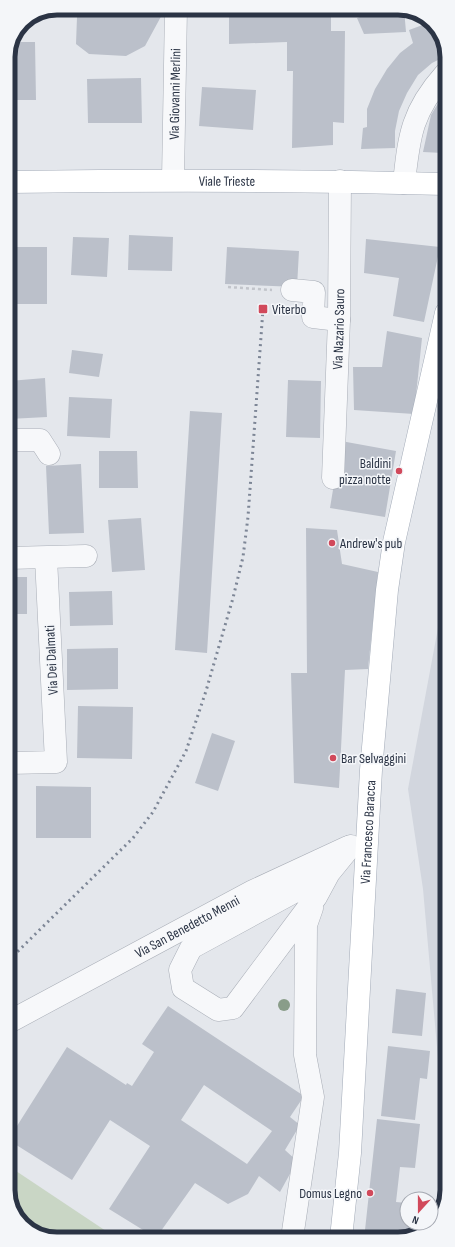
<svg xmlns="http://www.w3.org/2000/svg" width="455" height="1247" font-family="'Sofia Sans Condensed',sans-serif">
  <rect width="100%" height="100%" fill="#e4e7ec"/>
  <path fill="#d2d6de" d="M446,585l1,575 -24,-271 -15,-100z"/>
  <path fill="#c9d6c5" d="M10,1167l108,72h-64l-29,-12 -15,-24z"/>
  <path fill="#bbc0ca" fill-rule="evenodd" d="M119,8h44l1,3 -19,35 -19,10 -37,-2 -13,-10 1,-27 34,-1z
    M229,8h99l3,6v17h14l-1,92 -11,-1v23l-41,3 1,-77h-6v-29l-58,2z
    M387,8l17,1 2,23 -42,2 -7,-16z
    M428,23l16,34 -12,6 -14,12 -11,18 -8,18 -4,20v17l-34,1 2,-21 4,-1v-18l8,-20 12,-20 13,-16 13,-10 -4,-13z
    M17,36v6h18l1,58h-28v-46z
    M141,78l1,45h-54l-1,-44z
    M202,87l54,3 -3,40 -54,-4z
    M445,92v54h-2v7l-20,-1 8,-37z
    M129,235l44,2 -1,34 -44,-1z
    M73,237l36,1 -2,39 -36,-2z
    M366,239l74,8 -16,75 -31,-6 6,-38 -35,-5z
    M8,247h39v57h-39z
    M227,247l72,4 -2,36 -72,-3z
    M387,331l35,7 -8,76 -60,-4 -1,-43h29z
    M72,350l31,4 -4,23 -30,-4z
    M45,378l2,39 -38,2v-38z
    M288,380l33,1 -1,57 -34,-1z
    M69,397l43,2 -2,39 -43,-2z
    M190,411l32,2 -15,240 -32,-3z
    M341,441l55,10 -11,66 -55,-9z
    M99,451h38l1,37h-39z
    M81,464l3,69 -35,1 -3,-68z
    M141,518l4,52 -33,2 -4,-52z
    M306,528l31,2 5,34 36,8 -10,97 -23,1 -6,118 -45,-5 -3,-110h16z
    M9,577h18v37h-18z
    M112,591l1,34 -43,1 -1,-34z
    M118,648v41l-51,1v-41z
    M78,706l55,1 -1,52 -55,-1z
    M212,733l23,8 -17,50 -23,-8z
    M36,786l55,1v51h-55z
    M9,787h8l-1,71h-7z
    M396,989l30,4 -4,43 -30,-3z
    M168,1006l136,90 -14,21 10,8 -15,25 12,11 -17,31 -21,-16 -11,18 -20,10 -33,-21 -39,55 -47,-29 41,-63 -40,-26 -38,60 -62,-39v-4l57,-90 59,38 1,-2 5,3 22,-34 -12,-8zM204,1085l68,46 -25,33 -66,-44z
    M388,1046l42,5 -3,28 -7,-1 -5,42 -34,-4z
    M377,1119l43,5 -5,44 -15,-1 -4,35 11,1v20h24v-17l10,1 -4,12 -24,17 -48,-6z"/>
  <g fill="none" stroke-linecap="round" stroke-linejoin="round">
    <g stroke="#a9aeb7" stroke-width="23">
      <g id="minor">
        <path id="s1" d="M173,179l3,-171"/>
        <path d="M404,183c5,-48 8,-72 41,-109"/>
        <path d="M292,290l22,2 -1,25 26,3"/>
        <path d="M9,440h31l9,14"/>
        <path id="s2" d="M333,478l6,-158 1,-139"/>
        <path d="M9,558l77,-2"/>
        <path d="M9,763l47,-1 -10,-204"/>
        <path d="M329,873l-138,75 -11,22 3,18 35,22 15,-2 83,-111 13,-24 22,-27"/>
        <path id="s3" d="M9,1022l244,-131 95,-44"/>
        <path d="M292,1238l21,-141 -8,-42 1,-130 6,-17"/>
      </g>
    </g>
    <g stroke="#a3abb8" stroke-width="23">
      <g id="major">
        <path id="s4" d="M8,182c146,-2 292,-2 437,2"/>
        <path id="s5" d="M341,1238l9,-85 21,-383 16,-180 7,-48 52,-229"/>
      </g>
    </g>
    <path stroke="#c2c5cb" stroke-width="2.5" stroke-dasharray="3 3" stroke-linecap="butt" d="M228,287l44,3"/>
    <use href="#minor" stroke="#f7f8fa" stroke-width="22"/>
    <use href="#major" stroke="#fff" stroke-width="22"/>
    <path stroke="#7d8696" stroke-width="3" stroke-dasharray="2 4" stroke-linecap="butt" d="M9,960l124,-122 20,-26 33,-61 20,-60 27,-93 10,-41 5,-40 15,-208"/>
  </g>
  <circle fill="#899d89" cx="284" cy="1005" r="6"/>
  <g fill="#d1495b" stroke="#f4f6f9" stroke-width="1.5">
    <rect x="258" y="304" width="10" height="10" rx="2"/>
    <circle cx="399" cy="471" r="4"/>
    <circle cx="332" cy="543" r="4"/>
    <circle cx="333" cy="758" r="4"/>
    <circle cx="370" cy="1193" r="4"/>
  </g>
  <g text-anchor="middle" stroke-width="3" stroke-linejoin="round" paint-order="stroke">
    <g font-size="14" fill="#2b3445" stroke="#f4f6f9">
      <text dy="5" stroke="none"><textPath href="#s1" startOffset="85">Via Giovanni Merlini</textPath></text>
      <text dy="5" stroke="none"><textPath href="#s4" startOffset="219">Viale Trieste</textPath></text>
      <text dy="5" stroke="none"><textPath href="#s2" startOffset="149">Via Nazario Sauro</textPath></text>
      <text transform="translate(51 660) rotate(-93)" y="5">Via Dei Dalmati</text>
      <text dy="5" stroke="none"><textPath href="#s5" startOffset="407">Via Francesco Baracca</textPath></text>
      <text dy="5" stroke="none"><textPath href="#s3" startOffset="202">Via San Benedetto Menni</textPath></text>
    </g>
    <g font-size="14" fill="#2b3445" stroke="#f4f6f9" text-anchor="start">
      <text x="272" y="314">Viterbo</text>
      <text x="391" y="468" text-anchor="end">Baldini<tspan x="391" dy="16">pizza notte</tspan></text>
      <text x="340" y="548">Andrew's pub</text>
      <text x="341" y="763">Bar Selvaggini</text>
      <text x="362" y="1198" text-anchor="end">Domus Legno</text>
    </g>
  </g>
  <path d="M0 0H455V1247H0ZM57 15H398A42 42 0 0 1 440 57V1190A42 42 0 0 1 398 1232H57A42 42 0 0 1 15 1190V57A42 42 0 0 1 57 15Z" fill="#f4f6f9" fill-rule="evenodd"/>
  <path fill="none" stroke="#2b3445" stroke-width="5" d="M57 15H398A42 42 0 0 1 440 57V1190A42 42 0 0 1 398 1232H57A42 42 0 0 1 15 1190V57A42 42 0 0 1 57 15Z"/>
  <g transform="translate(419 1211) rotate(201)"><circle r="19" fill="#f4f6f9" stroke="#a4a8b1"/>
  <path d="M0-3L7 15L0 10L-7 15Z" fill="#d1495b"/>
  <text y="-6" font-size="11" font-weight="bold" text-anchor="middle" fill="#2b3445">N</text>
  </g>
</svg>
